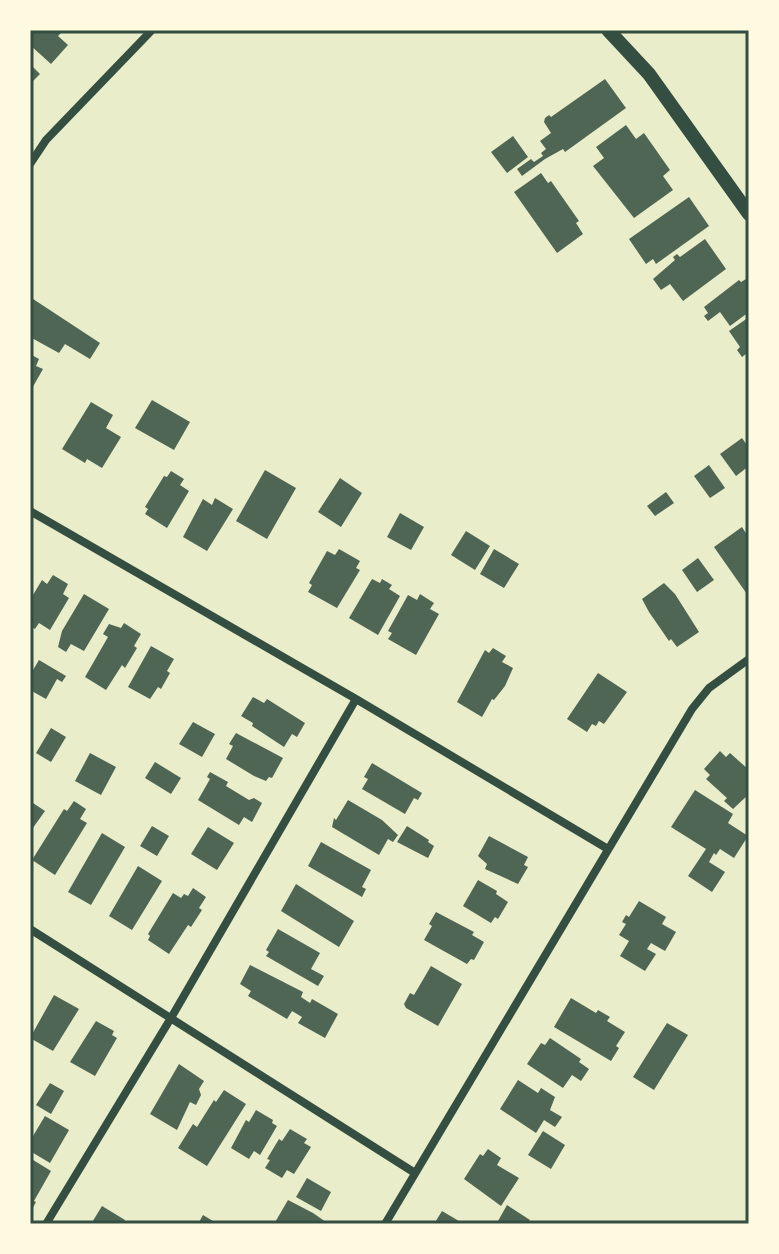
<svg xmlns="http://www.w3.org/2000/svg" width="779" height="1254" font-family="Lato,sans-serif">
  <rect width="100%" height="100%" fill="#e9edc9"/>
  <path fill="#4f6655" d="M30,30h28l3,3 -3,3 10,9 -17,19 -21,-19z
    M30,64l10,10 -10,10z
    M605,79l21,29 -61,44 -2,-3 -18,10 -23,17 -5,-7 14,-10 3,3 9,-6 -2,-3 5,-4 -6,-8 11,-8 -7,-11 1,-4 4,-3 2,2z
    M626,125l10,14 8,-6 26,37 -7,6 10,14 -39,28 -41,-52 11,-8 -8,-11z
    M513,136l15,21 -21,16 -16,-21z
    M541,173l7,10 3,-2 28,40 -3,2 7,11 -26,19 -43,-61z
    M689,197l20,29 -53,38 -3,-5 -7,5 -17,-25z
    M705,239l21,30 -43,32 -13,-17 -9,6 -8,-11 22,-19 -2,-3 4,-3 3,3z
    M746,279l3,4v29l-19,14 -10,-14 -12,9 -4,-5 4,-3 -4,-6 35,-27 2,2z
    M30,297l70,46 -10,16 -25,-15 -6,9 -29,-16z
    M749,317v42l-3,-5 -4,3 -5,-7 3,-3 -11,-16z
    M30,354l9,5 -3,7 7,3 -13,23z
    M152,400l38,22 -16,28 -39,-22z
    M91,402l22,13 -7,13 15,9 -19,31 -15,-9 -2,4 -23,-14z
    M742,438l7,10v18l-13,10 -16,-22z
    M709,465l16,23 -15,10 -16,-22z
    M265,470l31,18 -29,51 -31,-18z
    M171,471l13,8 -4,6 9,6 -22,37 -22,-14 3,-5 -3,-2 19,-31 3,1z
    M340,478l22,15 -21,34 -23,-15z
    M666,492l8,11 -19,13 -8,-10z
    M215,498l18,11 -26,42 -24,-14 20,-38 9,6z
    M400,513l24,14 -13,23 -24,-13z
    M742,527l7,11v59l-35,-50z
    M466,531l24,15 -15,24 -24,-15z
    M339,549l21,12 -4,7 4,2 -23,38 -29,-16 4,-7 -3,-2 18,-32 8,4z
    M494,549l25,15 -15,24 -24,-14z
    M698,558l16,22 -17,12 -15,-22z
    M53,575l15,9 -5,10 6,4 -19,32 -11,-7 -4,6 -5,-3v-26l12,-20 5,4z
    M372,579l8,4 2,-4 10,6 -3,4 11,7 -22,39 -29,-17z
    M664,583l11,11 24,38 -22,15 -6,-8 -2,2 -20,-29 -7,-13z
    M84,594l25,15 -25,42 -13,-7 -5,8 -8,-5 4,-16z
    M420,594l14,9 -4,6 9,5 -23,41 -28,-16 4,-6 -4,-2 20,-36 9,5z
    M124,623l17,11 -7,12 3,2 -12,20 -3,-3 -16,25 -21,-13 23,-40 -5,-3 6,-10 12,4z
    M151,646l23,13 -7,12 3,2 -9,16 -3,-2 -8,12 -22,-12z
    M493,648l13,8 -4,6 11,6 -8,18 -11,14 -2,-1 -10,18 -25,-15 28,-52 4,3z
    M39,660l27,16 -4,6 -5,-3 -11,20 -16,-9v-15z
    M598,673l29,19 -23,32 -5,-3 -3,5 -4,-2 -5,8 -20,-13z
    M253,697l11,6 3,-4 38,24 -8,14 -5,-3 -8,13 -32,-21 1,-3 -12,-7z
    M193,722l22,12 -13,23 -23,-13z
    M51,728l15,9 -15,25 -15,-9z
    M236,733l47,25 -11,20 -3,-1 -3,4 -12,-5 -28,-17 7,-13 -4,-2z
    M720,751l6,6 4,-4 19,17v24l-16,15 -9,-8 3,-3 -21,-19 4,-4 -6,-6z
    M90,753l26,14 -15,28 -26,-14z
    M155,762l26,16 -10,16 -26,-16z
    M372,763l50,30 -4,7 -4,-2 -9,16 -43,-25 6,-10 -4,-2z
    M210,772l18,10 -2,4 23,14 5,-2 8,5 -10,19 -8,-5 -5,8 -41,-25 12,-21 -3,-2z
    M695,790l38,24 -5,9 20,13 -14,22 -14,-9 -4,6 -2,-2 -5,9 16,10 -13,20 -24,-16 18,-27 -35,-22z
    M348,800l34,20 16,15 -5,7 -5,-3 -9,16 -47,-28 2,-9 2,2z
    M30,801l15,10 -15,21z
    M74,801l12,8 -6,10 7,4 -32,52 -23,-15 32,-51 3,2z
    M152,826l17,10 -12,20 -17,-10z
    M407,826l22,14 -1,2 6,4 -6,12 -31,-16z
    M208,827l26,16 -17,27 -26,-16z
    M102,833l23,14 -34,58 -23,-13z
    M489,836l39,21 -4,8 4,2 -10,17 -33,-15 2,-5 -9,-8z
    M321,842l50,28 -9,17 4,2 -4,8 -54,-31z
    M138,866l24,15 -30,49 -23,-14z
    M478,880l19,11 -1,3 12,8 -10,17 -3,-2 -4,6 -28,-17z
    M296,884l58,37 -15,26 -58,-36z
    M193,888l13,9 -7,11 3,2 -11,17 -3,-2 -19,29 -21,-14 2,-4 -2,-2 25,-41 8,5 3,-4 4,2z
    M639,901l27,16 -4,7 14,8 -11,19 -14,-8 -4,6 9,5 -11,17 -25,-15 9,-15 -10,-6 7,-11 -4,-2 4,-7 3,2z
    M436,912l38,20 -2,3 12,7 -10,18 -3,-1 -4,5 -43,-24 8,-14 -3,-2z
    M278,929l42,24 -9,16 13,7 -6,10 -52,-30 3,-4 -3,-2z
    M250,965l53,27 -2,5 9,6 2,-4 26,15 -13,24 -27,-15 4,-6 -10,-6 -5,8 -39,-23 3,-5 -11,-7z
    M431,966l31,18 -24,42 -32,-18 -2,-4 6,-11 4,2z
    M54,995l25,14 -26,42 -23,-13z
    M571,998l25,15 2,-3 12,7 -3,4 18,11 -9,14 3,2 -8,13 -57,-34z
    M96,1021l18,10 -2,4 5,3 -22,38 -25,-14z
    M667,1023l21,12 -34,55 -21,-13z
    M550,1038l31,21 -2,3 10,7 -8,12 -9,-6 -9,13 -36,-24 14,-21 4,2z
    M179,1064l25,17 -5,8 2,6 -5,10 -6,-3 -13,28 -27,-16z
    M518,1080l20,13 3,-5 14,9 -5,13 12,7 -7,10 -11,-7 -8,13 -36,-24z
    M50,1083l14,8 -13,23 -15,-9z
    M224,1090l22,14 -39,62 -29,-18 15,-24 4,3 17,-27 2,2z
    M256,1110l17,10 -1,3 5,3 -17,29 -6,-4 -5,8 -18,-11 15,-28 3,2z
    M45,1116l24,14 -19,33 -20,-12v-10z
    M290,1129l17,10 -3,4 7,4 -17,27 -7,-4 -5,8 -17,-10 5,-8 -3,-1 12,-20 3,2z
    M543,1131l22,14 -14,24 -23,-14z
    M488,1149l13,9 -4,7 22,13 -18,28 -37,-27 16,-25 3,2z
    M30,1158l21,13 -17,30 2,1 -6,11z
    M307,1178l24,14 -10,19 -25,-14z
    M288,1200l25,13 13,9 -1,2h-51z
    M507,1205l23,15 -3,4h-24l-5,-3z
    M102,1206l23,14 -2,4h-32z
    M442,1211l22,13h-30z
    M203,1215l15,9h-20z"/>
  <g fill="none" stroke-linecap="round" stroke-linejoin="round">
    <path stroke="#344e41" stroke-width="8" d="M30,164l16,-24 106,-110
      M30,511l326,188 252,150
      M30,929l385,244
      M46,1224l125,-206 185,-319
      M385,1224l307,-515 17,-21 40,-29"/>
    <path stroke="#344e41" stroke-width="14" d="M608,30l41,44 100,140"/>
  </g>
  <rect width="779" height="1254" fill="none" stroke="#fefae0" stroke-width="64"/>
  <rect x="32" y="32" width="715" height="1190" fill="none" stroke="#344e41" stroke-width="3"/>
</svg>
